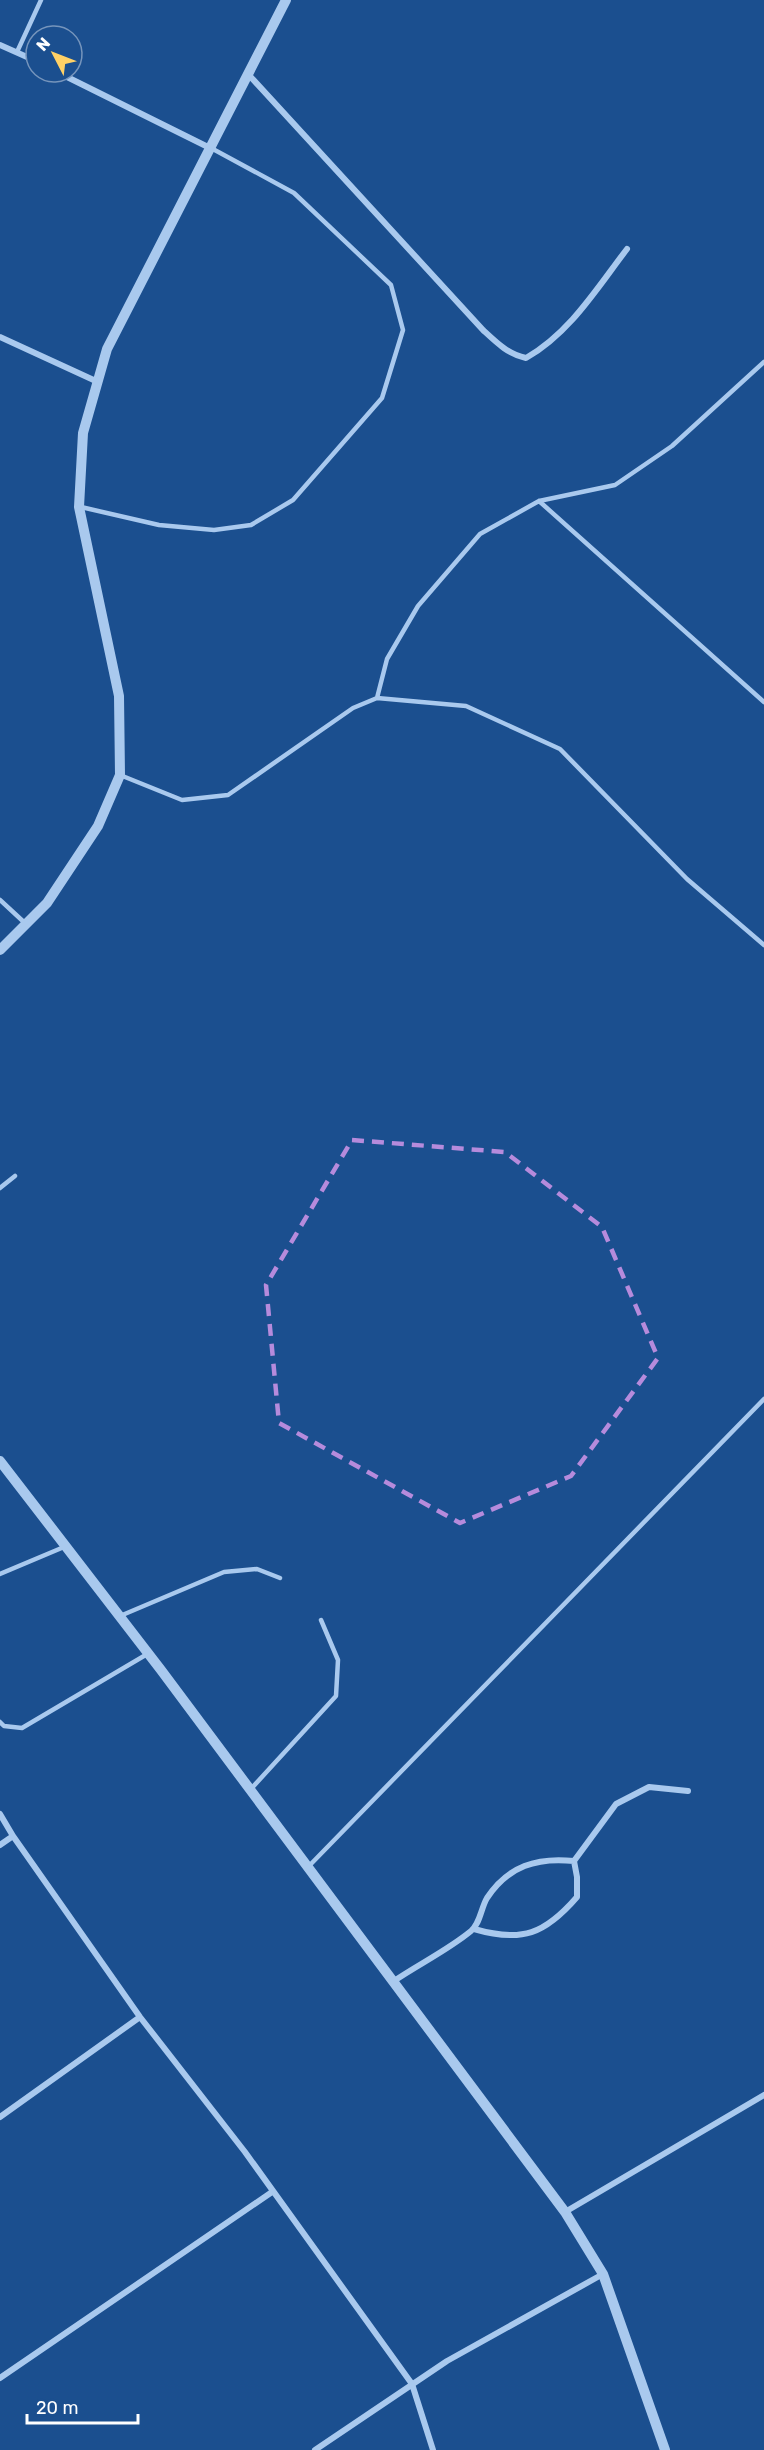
<svg xmlns="http://www.w3.org/2000/svg" width="764" height="2450" font-family="Rubik,sans-serif">
  <rect width="100%" height="100%" fill="#1b4f8f"/>
  <g fill="none" stroke-linecap="round" stroke-linejoin="round">
    <path stroke="#a9c9ee" stroke-width="4.5" d="M17,52l24,-52
      M539,501l225,201
      M81,507l78,18 55,5 37,-5 42,-25 89,-102 21,-68 -12,-45 -97,-92 -83,-45
      M377,698l10,-39 31,-53 62,-72 59,-33 76,-16 57,-39 92,-84
      M120,775l62,25 46,-5 125,-87 24,-10 89,8 94,43 127,130 77,66
      M0,900l26,24
      M0,1188l15,-12
      M0,1574l64,-27
      M120,1616l104,-44 33,-3 23,9
      M0,1722l4,4 18,2 127,-75
      M250,1790l86,-94 2,-36 -17,-40
      M308,1867l456,-468"/>
    <path stroke="#a9c9ee" stroke-width="6" d="M0,45l36,16
      M57,72l153,76
      M248,74l235,256c14,13 25,24 43,28 44,-25 71,-70 101,-109
      M0,337l98,45
      M0,1814l13,22 -13,9
      M13,1836l127,181 105,135 167,232 21,66
      M474,1929c48,14 71,5 103,-32v-20l-3,-16
      M394,1981c25,-17 54,-31 77,-50 9,-7 10,-23 16,-33 21,-32 50,-41 87,-37l42,-57 33,-17 39,4
      M0,2117l140,-100
      M565,2212l199,-117
      M0,2378l272,-186
      M315,2450l132,-89 156,-87"/>
    <path stroke="#a9c9ee" stroke-width="10" d="M0,950l47,-47 51,-77 22,-51 -1,-79 -40,-189 4,-74 24,-84 179,-349
      M0,1461l161,209 404,542 38,62 62,176"/>
  </g>
  <path fill="none" stroke="#b68bdc" stroke-width="4.5" stroke-dasharray="12 8" stroke-linejoin="round" d="M352,1140l153,12 97,75 56,131 -87,118 -111,47 -181,-100 -13,-138z"/>
  <g transform="translate(54 54) rotate(312)"><circle r="28" fill="#1b4f8f" stroke="#7695bc" stroke-width="1.5"/>
  <path d="M0-4.5L10 22L0 15L-10 22Z" fill="#ffd166"/>
  <text y="-9" font-size="16" font-weight="bold" text-anchor="middle" fill="#ffffff">N</text>
  </g>
  <path d="M27 2414v9h111v-9" fill="none" stroke="#ffffff" stroke-width="3"/>
  <text x="36" y="2414" font-size="18" fill="#ffffff" stroke="#1b4f8f" stroke-width="4.5" paint-order="stroke">20 m</text>
</svg>
